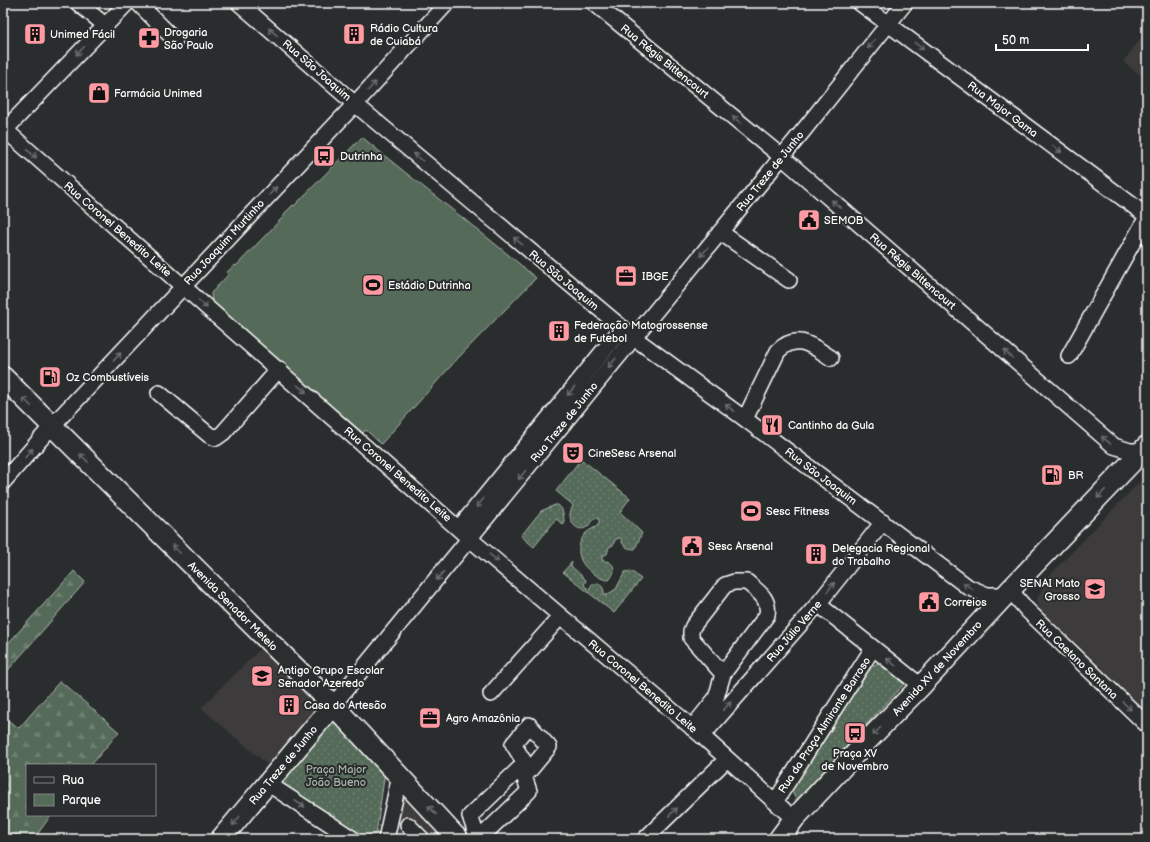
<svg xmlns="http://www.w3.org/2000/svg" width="1150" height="842" font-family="'Balsamiq Sans',sans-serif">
  <defs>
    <pattern id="green-dots" width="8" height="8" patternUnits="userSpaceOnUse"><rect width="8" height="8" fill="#546b58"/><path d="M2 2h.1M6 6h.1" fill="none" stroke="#6e8171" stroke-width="1.8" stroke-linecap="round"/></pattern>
    <pattern id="forest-firs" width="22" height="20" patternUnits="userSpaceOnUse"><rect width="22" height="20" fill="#546b58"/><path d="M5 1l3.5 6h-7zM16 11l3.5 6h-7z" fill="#6e8171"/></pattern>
  </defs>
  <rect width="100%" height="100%" fill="#2a2d2e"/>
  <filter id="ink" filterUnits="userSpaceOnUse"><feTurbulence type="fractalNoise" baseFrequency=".025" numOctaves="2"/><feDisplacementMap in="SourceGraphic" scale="8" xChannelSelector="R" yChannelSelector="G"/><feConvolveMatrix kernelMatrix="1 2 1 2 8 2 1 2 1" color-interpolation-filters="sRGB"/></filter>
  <g filter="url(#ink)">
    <path fill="#3d3a3a" d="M1147,30v50l-24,-18z
      M1147,474v244l-105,-99 -5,-20 10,-21z
      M262,647l60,59 -54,59 -67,-57z
      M403,787l46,52h-57z"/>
    <path fill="url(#green-dots)" stroke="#aab5ac" d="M581,459l49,39 -10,14 22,21 -7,16c-8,0 -13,-3 -14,-11h-2l-4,2 -2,5 -4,2 -2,7 -5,2v4c2,1 5,1 7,2 8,4 5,13 0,18 -8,0 -13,-5 -19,-9 -13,-10 -15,-26 -4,-38 4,-4 10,-5 13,-9v-5l-4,-1c-4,2 -5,7 -8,9 -9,6 -17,-4 -17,-12 0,-4 2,-7 3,-10l-17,-14z
      M555,505h3c6,4 6,13 6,20l-8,-6 -22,28 -13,-11 20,-25z
      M572,562l-1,4 15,14 -2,5 5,5 3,-6 7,-1 4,5 2,8 11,-7 9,-17 6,-1 10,8 -27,34 -51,-41z
      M878,663l26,21 -84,91 -22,28 -7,-13 4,-9 77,-115z
      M330,723h9l46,49 -9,62 -11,3 -11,-6 -70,-43 -3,-7z"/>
    <path fill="url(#forest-firs)" stroke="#aab5ac" d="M74,571l11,11 -82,94v-27z
      M60,681l59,51 -28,33h-64v50h24l-17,24h-31v-122l16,11z"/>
    <path fill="#546b58" stroke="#aab5ac" d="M362,137c57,48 117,92 174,141l-77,79 -78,87 -15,-14 -3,3 -151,-130 -1,-10 17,-18 -2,-2 9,-8 1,1 49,-51 -1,-1 9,-9 1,1z"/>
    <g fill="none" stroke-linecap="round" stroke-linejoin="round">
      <g stroke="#fff" stroke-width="18">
        <path id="minor" d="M78,3l27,22
          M138,3l37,37
          M239,3l116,101 278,233 112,82 223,168 19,8h18
          M594,3l188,154 332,289 16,5h12
          M860,3l287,213
          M3,128l467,411 232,197 92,83
          M3,132l124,-129
          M720,232l69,48
          M1069,356l78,-139
          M159,393l50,42 7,3 7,-5 56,-64
          M745,419l33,-68c19,-19 35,-5 53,7
          M3,482l49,-56 303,-322 92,-101
          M459,528l163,-200
          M1010,590l17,20 120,115
          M818,604l103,82
          M491,694l70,-78
          M333,705l470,-574 102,-128
          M692,728l24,-30 7,-24 -32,-36v-7l2,-5 32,-41 9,-3h13c11,10 23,16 20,33l-44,59
          M702,736l116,-132 65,-82
          M267,783l86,56
          M775,802l98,-154
          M408,825l14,14
          M386,839l14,-64
          M478,839l-8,-23 51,-49
          M479,839l50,-48 -8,-24 4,-4 -12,-19 16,-19 20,22 -19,23 -5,-7
          M645,839l82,-80"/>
      </g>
      <g stroke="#fff" stroke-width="23">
        <path id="major" d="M3,377l330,328 125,134
          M221,839l112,-134
          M779,839l15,-20 73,-78 54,-55 89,-96 137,-144"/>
      </g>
      <use href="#minor" stroke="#2a2d2e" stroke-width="15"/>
      <use href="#major" stroke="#2a2d2e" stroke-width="20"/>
    </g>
    <defs><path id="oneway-shaft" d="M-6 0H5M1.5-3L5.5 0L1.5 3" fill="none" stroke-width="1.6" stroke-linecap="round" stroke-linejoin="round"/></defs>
    <g stroke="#6a6c6d">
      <use href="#oneway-shaft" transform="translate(273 32) rotate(-139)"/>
      <use href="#oneway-shaft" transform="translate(871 44) rotate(128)"/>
      <use href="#oneway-shaft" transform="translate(919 46) rotate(37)"/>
      <use href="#oneway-shaft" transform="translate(80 51) rotate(134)"/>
      <use href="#oneway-shaft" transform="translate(372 86) rotate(-48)"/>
      <use href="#oneway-shaft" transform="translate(737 120) rotate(-141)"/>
      <use href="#oneway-shaft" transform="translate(1057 149) rotate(37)"/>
      <use href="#oneway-shaft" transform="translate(32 154) rotate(41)"/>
      <use href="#oneway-shaft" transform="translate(418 157) rotate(-140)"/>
      <use href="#oneway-shaft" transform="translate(273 191) rotate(-46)"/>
      <use href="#oneway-shaft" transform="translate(836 204) rotate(-139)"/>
      <use href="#oneway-shaft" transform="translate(518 241) rotate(-140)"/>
      <use href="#oneway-shaft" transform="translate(704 252) rotate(130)"/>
      <use href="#oneway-shaft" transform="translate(203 304) rotate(41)"/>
      <use href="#oneway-shaft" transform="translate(1008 354) rotate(-139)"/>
      <use href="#oneway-shaft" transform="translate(117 357) rotate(-47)"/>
      <use href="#oneway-shaft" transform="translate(612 363) rotate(129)"/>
      <use href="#oneway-shaft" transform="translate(302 389) rotate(41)"/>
      <use href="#oneway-shaft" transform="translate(571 391) rotate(129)"/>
      <use href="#oneway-shaft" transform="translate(27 402) rotate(-135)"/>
      <use href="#oneway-shaft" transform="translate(730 408) rotate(-144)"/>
      <use href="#oneway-shaft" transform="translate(1106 440) rotate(-140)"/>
      <use href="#oneway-shaft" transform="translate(29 453) rotate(-49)"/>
      <use href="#oneway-shaft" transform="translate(84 458) rotate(-135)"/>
      <use href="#oneway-shaft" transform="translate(522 475) rotate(129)"/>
      <use href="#oneway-shaft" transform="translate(1101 494) rotate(134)"/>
      <use href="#oneway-shaft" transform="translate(480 503) rotate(130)"/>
      <use href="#oneway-shaft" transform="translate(176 549) rotate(-135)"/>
      <use href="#oneway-shaft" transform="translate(494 558) rotate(40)"/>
      <use href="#oneway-shaft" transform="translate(440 576) rotate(130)"/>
      <use href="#oneway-shaft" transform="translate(968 586) rotate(-146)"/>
      <use href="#oneway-shaft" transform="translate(831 587) rotate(-51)"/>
      <use href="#oneway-shaft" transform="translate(891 662) rotate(-141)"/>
      <use href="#oneway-shaft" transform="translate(727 706) rotate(-49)"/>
      <use href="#oneway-shaft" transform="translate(1127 706) rotate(44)"/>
      <use href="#oneway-shaft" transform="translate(877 731) rotate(135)"/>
      <use href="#oneway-shaft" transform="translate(300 804) rotate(33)"/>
      <use href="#oneway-shaft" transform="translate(432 810) rotate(-133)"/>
      <use href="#oneway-shaft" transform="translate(673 812) rotate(-44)"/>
      <use href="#oneway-shaft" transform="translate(236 821) rotate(129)"/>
    </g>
  </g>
  <defs>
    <g id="building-square" transform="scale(1.15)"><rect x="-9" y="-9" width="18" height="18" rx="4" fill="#ff9aa2" stroke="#2a2d2e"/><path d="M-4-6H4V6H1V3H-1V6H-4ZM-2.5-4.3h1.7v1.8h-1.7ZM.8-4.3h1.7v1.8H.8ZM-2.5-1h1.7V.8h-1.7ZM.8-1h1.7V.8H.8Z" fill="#111"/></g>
    <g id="pharmacy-square" transform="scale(1.15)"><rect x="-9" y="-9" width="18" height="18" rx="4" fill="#ff9aa2" stroke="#2a2d2e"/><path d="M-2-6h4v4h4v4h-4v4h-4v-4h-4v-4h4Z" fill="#111"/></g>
    <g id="shop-square" transform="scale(1.15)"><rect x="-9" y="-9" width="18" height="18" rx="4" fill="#ff9aa2" stroke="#2a2d2e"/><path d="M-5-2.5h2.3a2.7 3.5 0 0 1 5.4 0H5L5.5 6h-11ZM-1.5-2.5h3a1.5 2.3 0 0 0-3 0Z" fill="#111"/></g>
    <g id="bus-square" transform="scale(1.15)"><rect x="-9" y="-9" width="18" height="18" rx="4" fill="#ff9aa2" stroke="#2a2d2e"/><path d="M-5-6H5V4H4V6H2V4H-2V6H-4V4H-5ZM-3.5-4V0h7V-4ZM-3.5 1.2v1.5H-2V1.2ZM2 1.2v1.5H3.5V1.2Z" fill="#111"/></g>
    <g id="civic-square" transform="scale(1.15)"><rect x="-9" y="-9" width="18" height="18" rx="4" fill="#ff9aa2" stroke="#2a2d2e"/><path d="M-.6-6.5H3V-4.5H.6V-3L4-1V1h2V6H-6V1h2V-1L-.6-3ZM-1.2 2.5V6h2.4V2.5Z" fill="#111"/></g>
    <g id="office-square" transform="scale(1.15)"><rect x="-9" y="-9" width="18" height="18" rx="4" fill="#ff9aa2" stroke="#2a2d2e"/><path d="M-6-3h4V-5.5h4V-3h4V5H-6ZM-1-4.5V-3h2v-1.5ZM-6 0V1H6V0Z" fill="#111"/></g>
    <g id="stadium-square" transform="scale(1.15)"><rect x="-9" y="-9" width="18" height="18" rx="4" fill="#ff9aa2" stroke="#2a2d2e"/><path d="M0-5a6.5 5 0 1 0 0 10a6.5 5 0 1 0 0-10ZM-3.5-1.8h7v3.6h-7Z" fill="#111"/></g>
    <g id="fuel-square" transform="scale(1.15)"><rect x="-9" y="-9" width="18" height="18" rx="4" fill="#ff9aa2" stroke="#2a2d2e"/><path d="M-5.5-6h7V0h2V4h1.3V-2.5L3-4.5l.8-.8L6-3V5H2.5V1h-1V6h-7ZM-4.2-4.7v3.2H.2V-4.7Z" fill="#111"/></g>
    <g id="restaurant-square" transform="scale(1.15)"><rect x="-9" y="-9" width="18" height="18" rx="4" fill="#ff9aa2" stroke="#2a2d2e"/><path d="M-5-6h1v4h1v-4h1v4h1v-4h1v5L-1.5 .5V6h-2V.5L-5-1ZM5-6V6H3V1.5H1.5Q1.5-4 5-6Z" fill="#111"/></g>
    <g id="theatre-square" transform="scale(1.15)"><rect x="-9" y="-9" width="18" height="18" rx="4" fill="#ff9aa2" stroke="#2a2d2e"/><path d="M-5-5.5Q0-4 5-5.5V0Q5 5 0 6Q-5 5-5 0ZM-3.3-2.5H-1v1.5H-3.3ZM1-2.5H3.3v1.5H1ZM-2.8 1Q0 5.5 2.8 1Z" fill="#111"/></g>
    <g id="university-square" transform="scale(1.15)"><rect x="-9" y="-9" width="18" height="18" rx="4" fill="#ff9aa2" stroke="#2a2d2e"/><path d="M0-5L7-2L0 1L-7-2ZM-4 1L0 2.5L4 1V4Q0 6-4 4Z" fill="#111"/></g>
    <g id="school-square" transform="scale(1.15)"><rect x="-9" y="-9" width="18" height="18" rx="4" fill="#ff9aa2" stroke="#2a2d2e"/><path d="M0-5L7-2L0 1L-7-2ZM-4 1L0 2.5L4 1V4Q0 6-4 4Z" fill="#111"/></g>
  </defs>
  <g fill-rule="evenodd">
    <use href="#building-square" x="35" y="34"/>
    <use href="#building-square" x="354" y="34"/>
    <use href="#pharmacy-square" x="149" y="38"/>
    <use href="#shop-square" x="99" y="93"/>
    <use href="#bus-square" x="324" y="156"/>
    <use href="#civic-square" x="809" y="220"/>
    <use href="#office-square" x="626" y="276"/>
    <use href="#stadium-square" x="373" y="285"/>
    <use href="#building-square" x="559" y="331"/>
    <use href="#fuel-square" x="50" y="377"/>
    <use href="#restaurant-square" x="772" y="425"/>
    <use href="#theatre-square" x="573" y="453"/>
    <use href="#fuel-square" x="1052" y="475"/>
    <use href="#stadium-square" x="751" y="511"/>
    <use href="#civic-square" x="692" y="546"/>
    <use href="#building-square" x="816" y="554"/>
    <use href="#university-square" x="1095" y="589"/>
    <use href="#civic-square" x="929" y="602"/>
    <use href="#school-square" x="262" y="676"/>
    <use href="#building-square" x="289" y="705"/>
    <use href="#office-square" x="430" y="718"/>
    <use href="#bus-square" x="855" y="733"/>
  </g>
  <g text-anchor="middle" stroke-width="4" stroke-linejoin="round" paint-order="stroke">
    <g font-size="11" fill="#fff" stroke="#2a2d2e" text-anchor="start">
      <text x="370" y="32">Rádio Cultura<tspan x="370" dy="13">de Cuiabá</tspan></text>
      <text x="164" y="36">Drogaria<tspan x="164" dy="13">São Paulo</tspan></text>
      <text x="50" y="38">Unimed Fácil</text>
      <text x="114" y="97">Farmácia Unimed</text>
      <text x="340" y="160">Dutrinha</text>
      <text x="824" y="224">SEMOB</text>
      <text x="642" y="280">IBGE</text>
      <text x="388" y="289">Estádio Dutrinha</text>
      <text x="574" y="329">Federação Matogrossense<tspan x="574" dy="13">de Futebol</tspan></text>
      <text x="66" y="381">Oz Combustíveis</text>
      <text x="788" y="429">Cantinho da Gula</text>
      <text x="588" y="457">CineSesc Arsenal</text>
      <text x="1068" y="479">BR</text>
      <text x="766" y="515">Sesc Fitness</text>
      <text x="708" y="550">Sesc Arsenal</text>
      <text x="832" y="552">Delegacia Regional<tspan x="832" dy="13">do Trabalho</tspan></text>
      <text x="1080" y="587" text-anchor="end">SENAI Mato<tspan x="1080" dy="13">Grosso</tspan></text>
      <text x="944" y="606">Correios</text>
      <text x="278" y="674">Antigo Grupo Escolar<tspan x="278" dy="13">Senador Azeredo</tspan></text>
      <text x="304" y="709">Casa do Artesão</text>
      <text x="446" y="722">Agro Amazônia</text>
      <text x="855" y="757" text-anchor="middle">Praça XV<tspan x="855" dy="13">de Novembro</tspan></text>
    </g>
    <g font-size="11" fill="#fff" stroke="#2a2d2e">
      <text transform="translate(665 61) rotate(39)" y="4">Rua Régis Bittencourt</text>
      <text transform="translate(317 70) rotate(41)" y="4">Rua São Joaquim</text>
      <text transform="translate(1003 109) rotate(37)" y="4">Rua Major Gama</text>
      <text transform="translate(770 171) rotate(-51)" y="4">Rua Treze de Junho</text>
      <text transform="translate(118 229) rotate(41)" y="4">Rua Coronel Benedito Leite</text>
      <text transform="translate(224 242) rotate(-47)" y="4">Rua Joaquim Murtinho</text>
      <text transform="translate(913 271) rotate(41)" y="4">Rua Régis Bittencourt</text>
      <text transform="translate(564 280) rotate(40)" y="4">Rua São Joaquim</text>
      <text transform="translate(564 422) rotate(-51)" y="4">Rua Treze de Junho</text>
      <text transform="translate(398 474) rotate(41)" y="4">Rua Coronel Benedito Leite</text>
      <text transform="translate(821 476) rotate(37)" y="4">Rua São Joaquim</text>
      <text transform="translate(233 606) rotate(45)" y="4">Avenida Senador Metelo</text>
      <text transform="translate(794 631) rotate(-49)" y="4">Rua Júlio Verne</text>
      <text transform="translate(1077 659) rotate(44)" y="4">Rua Caetano Santana</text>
      <text transform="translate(937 668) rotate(-47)" y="4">Avenida XV de Novembro</text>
      <text transform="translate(643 686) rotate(40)" y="4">Rua Coronel Benedito Leite</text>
      <text transform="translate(824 725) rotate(-57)" y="4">Rua da Praça Almirante Barroso</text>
      <text transform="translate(283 765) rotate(-50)" y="4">Rua Treze de Junho</text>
    </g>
    <g font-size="11" fill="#aab5ac" stroke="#2a2d2e">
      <text x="336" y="773">Praça Major<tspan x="336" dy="13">João Bueno</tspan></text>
    </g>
  </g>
  <rect width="1150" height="842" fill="none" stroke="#2a2d2e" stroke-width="16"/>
  <rect x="8" y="8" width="1134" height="826" fill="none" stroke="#fff" stroke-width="1.5" filter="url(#ink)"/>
  <rect x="26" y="764" width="130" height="52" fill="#2a2d2e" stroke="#7f8182"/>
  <rect x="34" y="777" width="20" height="6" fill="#2a2d2e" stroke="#7f8182"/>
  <text x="62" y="784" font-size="12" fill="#ffffff">Rua</text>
  <rect x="34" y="794" width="20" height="12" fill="#546b58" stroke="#7f8182"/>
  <text x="62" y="804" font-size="12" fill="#ffffff">Parque</text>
  <path d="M996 44v6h92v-6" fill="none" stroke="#ffffff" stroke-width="2"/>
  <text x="1002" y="44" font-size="12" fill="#ffffff" stroke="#2a2d2e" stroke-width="3" paint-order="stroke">50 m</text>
</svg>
